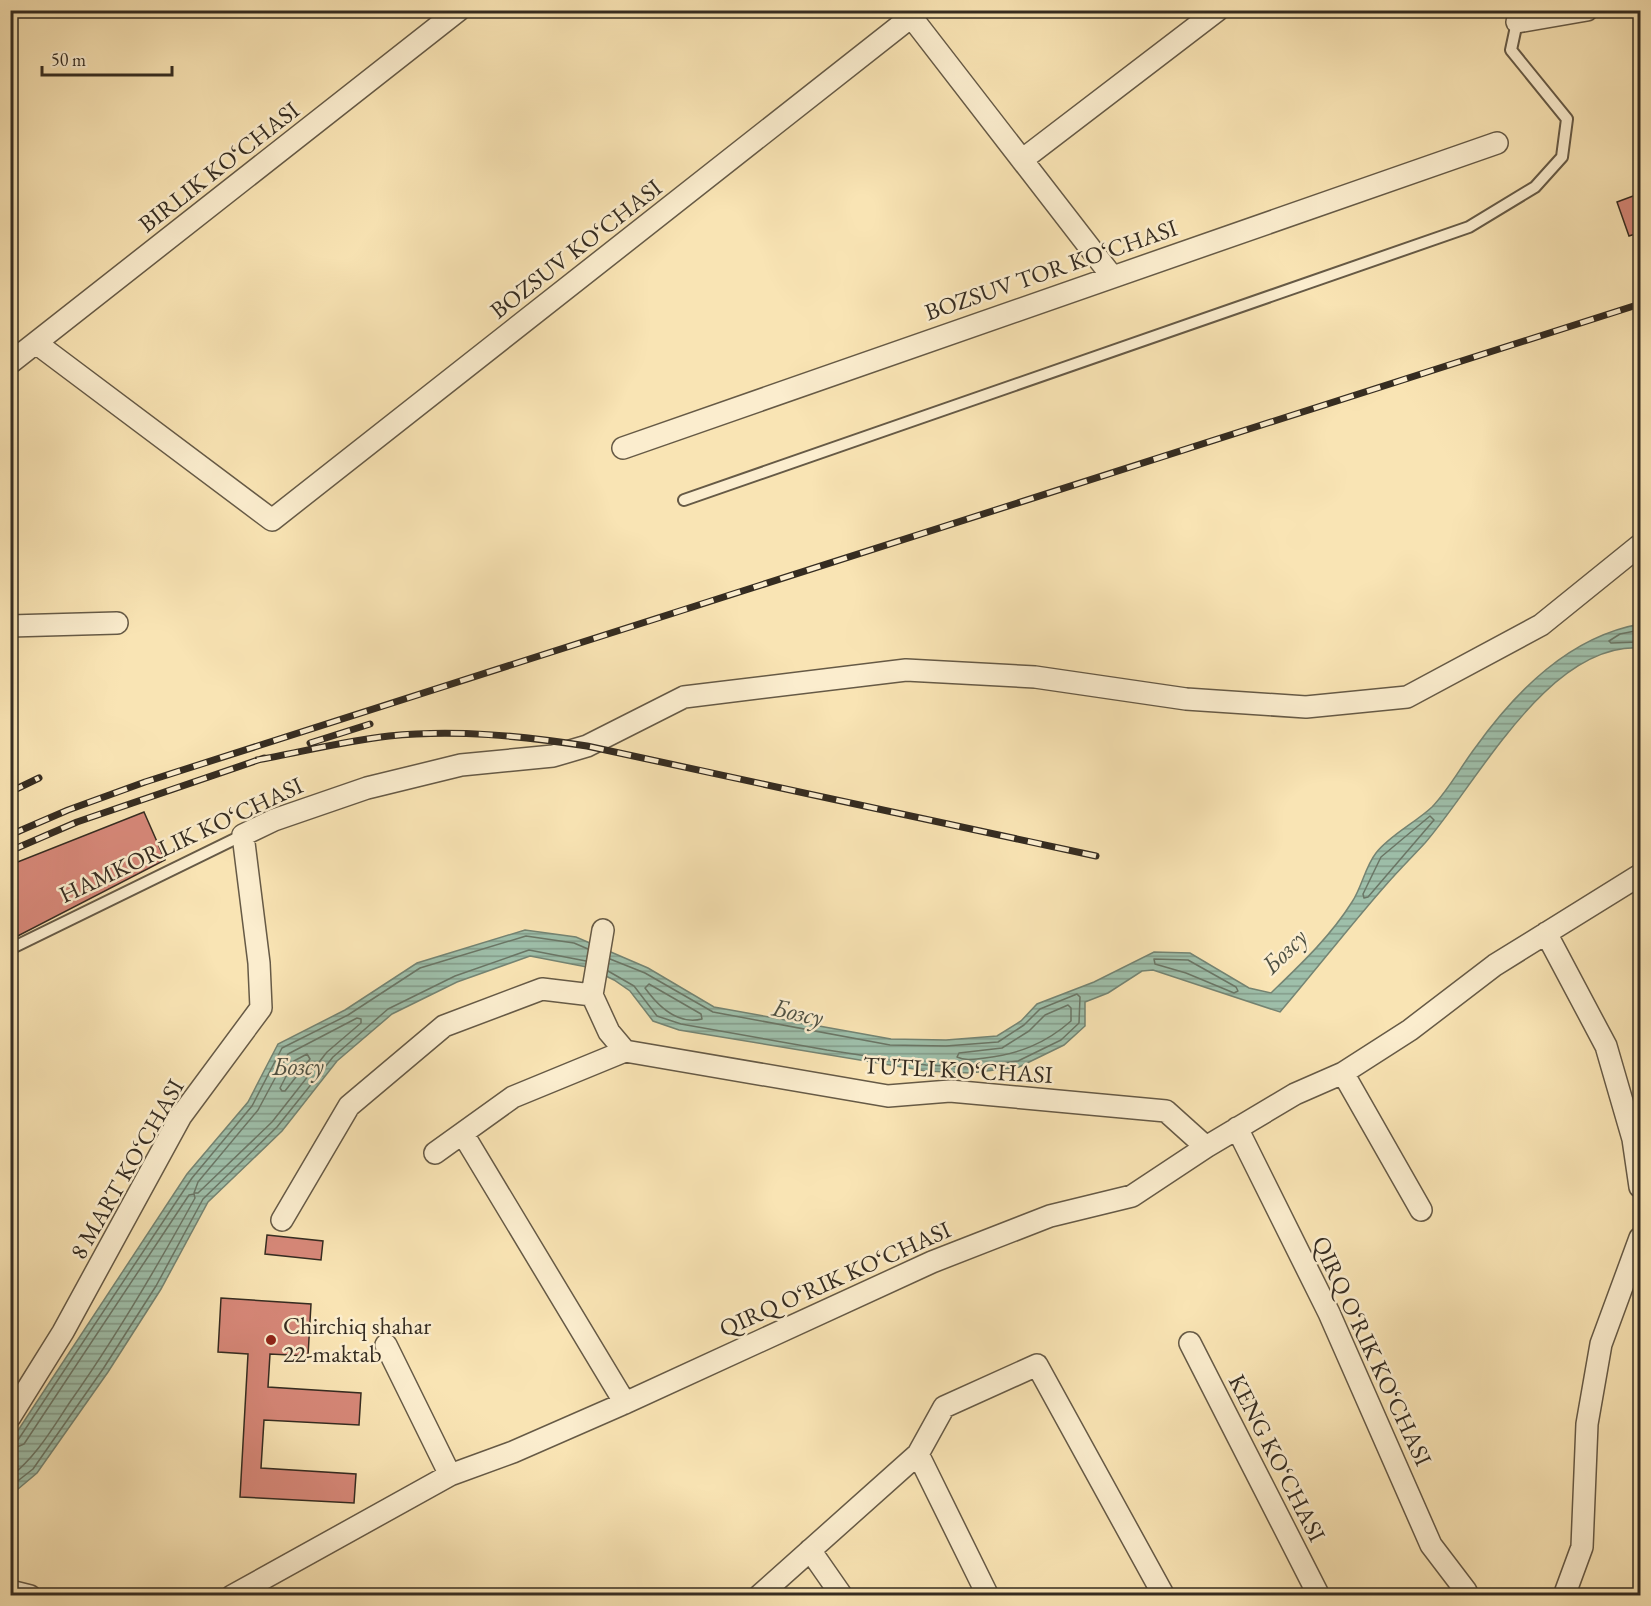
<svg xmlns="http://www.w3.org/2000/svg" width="1651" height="1606" font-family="'EB Garamond',serif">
  <defs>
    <pattern id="water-rules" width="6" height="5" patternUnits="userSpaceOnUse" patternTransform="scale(1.5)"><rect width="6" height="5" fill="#9ebfaa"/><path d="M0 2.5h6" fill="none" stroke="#829b8a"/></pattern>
  </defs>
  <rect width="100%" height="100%" fill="#f9e4b4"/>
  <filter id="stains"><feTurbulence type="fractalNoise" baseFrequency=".00333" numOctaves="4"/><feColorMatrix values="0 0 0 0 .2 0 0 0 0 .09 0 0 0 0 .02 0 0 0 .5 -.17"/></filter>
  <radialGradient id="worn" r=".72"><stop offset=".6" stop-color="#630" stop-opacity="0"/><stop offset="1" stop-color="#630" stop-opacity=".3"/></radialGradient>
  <path fill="url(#water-rules)" stroke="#748473" stroke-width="1.5" d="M1640,624v24c-92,-5 -162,134 -215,195 -13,14 -27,28 -40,43 -36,41 -70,85 -105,126l-127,-42 -11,1 -34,22 -23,9v24l-21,19 -45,22 -49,6 -44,-2 -247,-41 -26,-9 -23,-30 -16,-11 -27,-13 -57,-11 -73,26 -65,32 -55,47 -55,70 -74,71 -47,87 -53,83 -71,101 -26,22v-54l176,-267 61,-72 30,-58 67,-34 72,-47 108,-33 51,7 72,31 66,39 177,32 55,1 51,-4 24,-15 16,-17 57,-22 60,-30 36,1 59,35 22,5c29,-28 59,-56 81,-91 10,-15 13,-35 24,-49 14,-18 39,-30 56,-46 17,-18 28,-39 43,-59 41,-57 94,-111 165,-124z"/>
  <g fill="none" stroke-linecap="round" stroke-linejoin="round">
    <path stroke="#6a7666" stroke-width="1.5" d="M1640,630l-20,4 -11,7 2,2 29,-1
      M1430,816l4,4 -66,77 -4,1 -1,-4 18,-37z
      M1154,959l34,1 48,27 2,4 -4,2 -48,-20 -31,-9z
      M608,971l26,15 23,30 24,8 146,26 99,15 44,2 48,-6 43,-21 18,-17 1,-26 -3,-3 -37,15 -16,16 -26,17 -52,4 -56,-1 -177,-33 -68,-39 -35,-14
      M649,984l52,30 1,5c-24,6 -44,-13 -57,-31z
      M1068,1005l3,3v13c-26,23 -53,33 -86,37 -10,1 -20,3 -28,-1l2,-4 43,-5 27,-17 16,-16z
      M357,1018l4,1v4l-34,29 -55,70 -74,71h-4l4,-11 60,-72 30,-56z
      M307,1054l3,5 -25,32h-3l-2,-3 14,-27z
      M10,1443l8,-3 174,-262 60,-72 30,-58 66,-33 72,-47 106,-32 48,7 14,6
      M10,1450l14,-6 165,-249 5,-1 1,4c-39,71 -79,139 -125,204 -18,27 -34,55 -60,75
      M10,1487l23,-18 70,-100 53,-83 47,-87 74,-72 56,-70 55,-48 67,-33 74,-26 57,11"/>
  </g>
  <path fill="#d78879" stroke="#352c21" stroke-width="1.5" d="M1641,193v39l-12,4 -12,-34z
    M144,812l21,48 -155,80v-75z
    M267,1235l56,6 -2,19 -56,-6z
    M221,1298l90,6 -3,52 -38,-2 -2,33 93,6 -2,32 -95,-5 -3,48 95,6 -2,29 -114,-6 8,-143 -30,-2z"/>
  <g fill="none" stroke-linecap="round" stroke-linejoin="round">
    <g stroke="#665a46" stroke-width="14">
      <path id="service" d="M684,500l785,-273 66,-40 27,-30 5,-38 -56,-69 6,-28
        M10,949l233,-114"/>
    </g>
    <g stroke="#665a46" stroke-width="24">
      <path id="minor" d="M906,10l205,265
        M1517,22l70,-12
        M1022,160l196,-150
        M36,343l236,177 639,-503
        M10,363l449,-353
        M623,448l874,-305
        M10,626l107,-3
        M1546,933l60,113 27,93 7,48
        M592,995l11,-65
        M1343,1073l78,137
        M1237,1128l92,185 102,232 35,46
        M463,1134l162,269
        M435,1153l78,-56 112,-46
        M282,1220l67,-114 95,-80 98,-37 50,6 17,37 16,19 263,45 62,-5 216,20 40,36
        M1190,1343l129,253
        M386,1345l64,130
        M10,1417l53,-85 118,-216 80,-108 -2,-45 -16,-128 31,-15 93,-32 94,-23 92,-9 34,-10 97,-49 222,-27 129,7 151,22 120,8 101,-10 134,-72 99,-80
        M918,1454l70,142
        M810,1550l32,46
        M10,1591l20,5
        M232,1596l218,-121 63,-23 112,-49 307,-141 118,-46 82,-20 74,-49 89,-53 48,-21 67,-43 85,-65 145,-90
        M759,1596l159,-142 26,-47 93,-42 127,231
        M1564,1596l18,-49 5,-123 14,-80 39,-106"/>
    </g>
    <use href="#service" stroke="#fbedce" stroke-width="10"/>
    <use href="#minor" stroke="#fbedce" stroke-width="21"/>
    <g stroke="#352c21" stroke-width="7">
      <path id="rail" d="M310,743l60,-19
        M257,760c44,-8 88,-19 132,-24 66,-7 133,0 198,10l509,110
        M10,792l29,-14
        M10,835l58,-25 77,-28 1495,-478
        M10,851l67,-29 187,-64"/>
    </g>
    <use href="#rail" stroke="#fbedce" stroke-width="4.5" stroke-dasharray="14" stroke-linecap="butt"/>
  </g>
  <circle fill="#8f2418" stroke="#fbedce" stroke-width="2" cx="271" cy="1340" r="6"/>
  <g text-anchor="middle" stroke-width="5" stroke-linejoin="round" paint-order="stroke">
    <g font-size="24" fill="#352c21" stroke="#fbedce">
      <text transform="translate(219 167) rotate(-38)" y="8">BIRLIK KO‘CHASI</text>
      <text transform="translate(576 249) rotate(-38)" y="8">BOZSUV KO‘CHASI</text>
      <text transform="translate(1051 270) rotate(-19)" y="8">BOZSUV TOR KO‘CHASI</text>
      <text transform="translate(181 840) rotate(-25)" y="8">HAMKORLIK KO‘CHASI</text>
      <text transform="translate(958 1070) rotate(3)" y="8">TUTLI KO‘CHASI</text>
      <text transform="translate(127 1169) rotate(-60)" y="8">8 MART KO‘CHASI</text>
      <text transform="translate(835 1279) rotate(-24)" y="8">QIRQ O‘RIK KO‘CHASI</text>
      <text transform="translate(1372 1351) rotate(65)" y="8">QIRQ O‘RIK KO‘CHASI</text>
      <text transform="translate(1277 1458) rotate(63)" y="8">KENG KO‘CHASI</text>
    </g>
    <g font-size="24" fill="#352c21" stroke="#fbedce" text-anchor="start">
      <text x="283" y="1334">Chirchiq shahar<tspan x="283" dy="28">22-maktab</tspan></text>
    </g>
    <g font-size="26" font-style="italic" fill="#4f5143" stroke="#fbedce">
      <text transform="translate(1284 951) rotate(-45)" y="9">Бозсу</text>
      <text transform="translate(798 1012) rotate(13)" y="9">Бозсу</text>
      <text x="298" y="1075">Бозсу</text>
    </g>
  </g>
  <rect width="1651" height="1606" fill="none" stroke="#f9e4b4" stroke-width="36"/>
  <rect x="12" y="12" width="1627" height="1582" fill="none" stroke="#352c21" stroke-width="3"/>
  <rect x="18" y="18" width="1615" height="1570" fill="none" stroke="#352c21" stroke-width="1.5"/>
  <path d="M42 66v9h130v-9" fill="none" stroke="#352c21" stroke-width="3"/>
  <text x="51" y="66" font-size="18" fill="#352c21" stroke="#fbedce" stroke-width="4.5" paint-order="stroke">50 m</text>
  <rect width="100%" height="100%" filter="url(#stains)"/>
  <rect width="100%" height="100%" fill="url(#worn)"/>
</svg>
